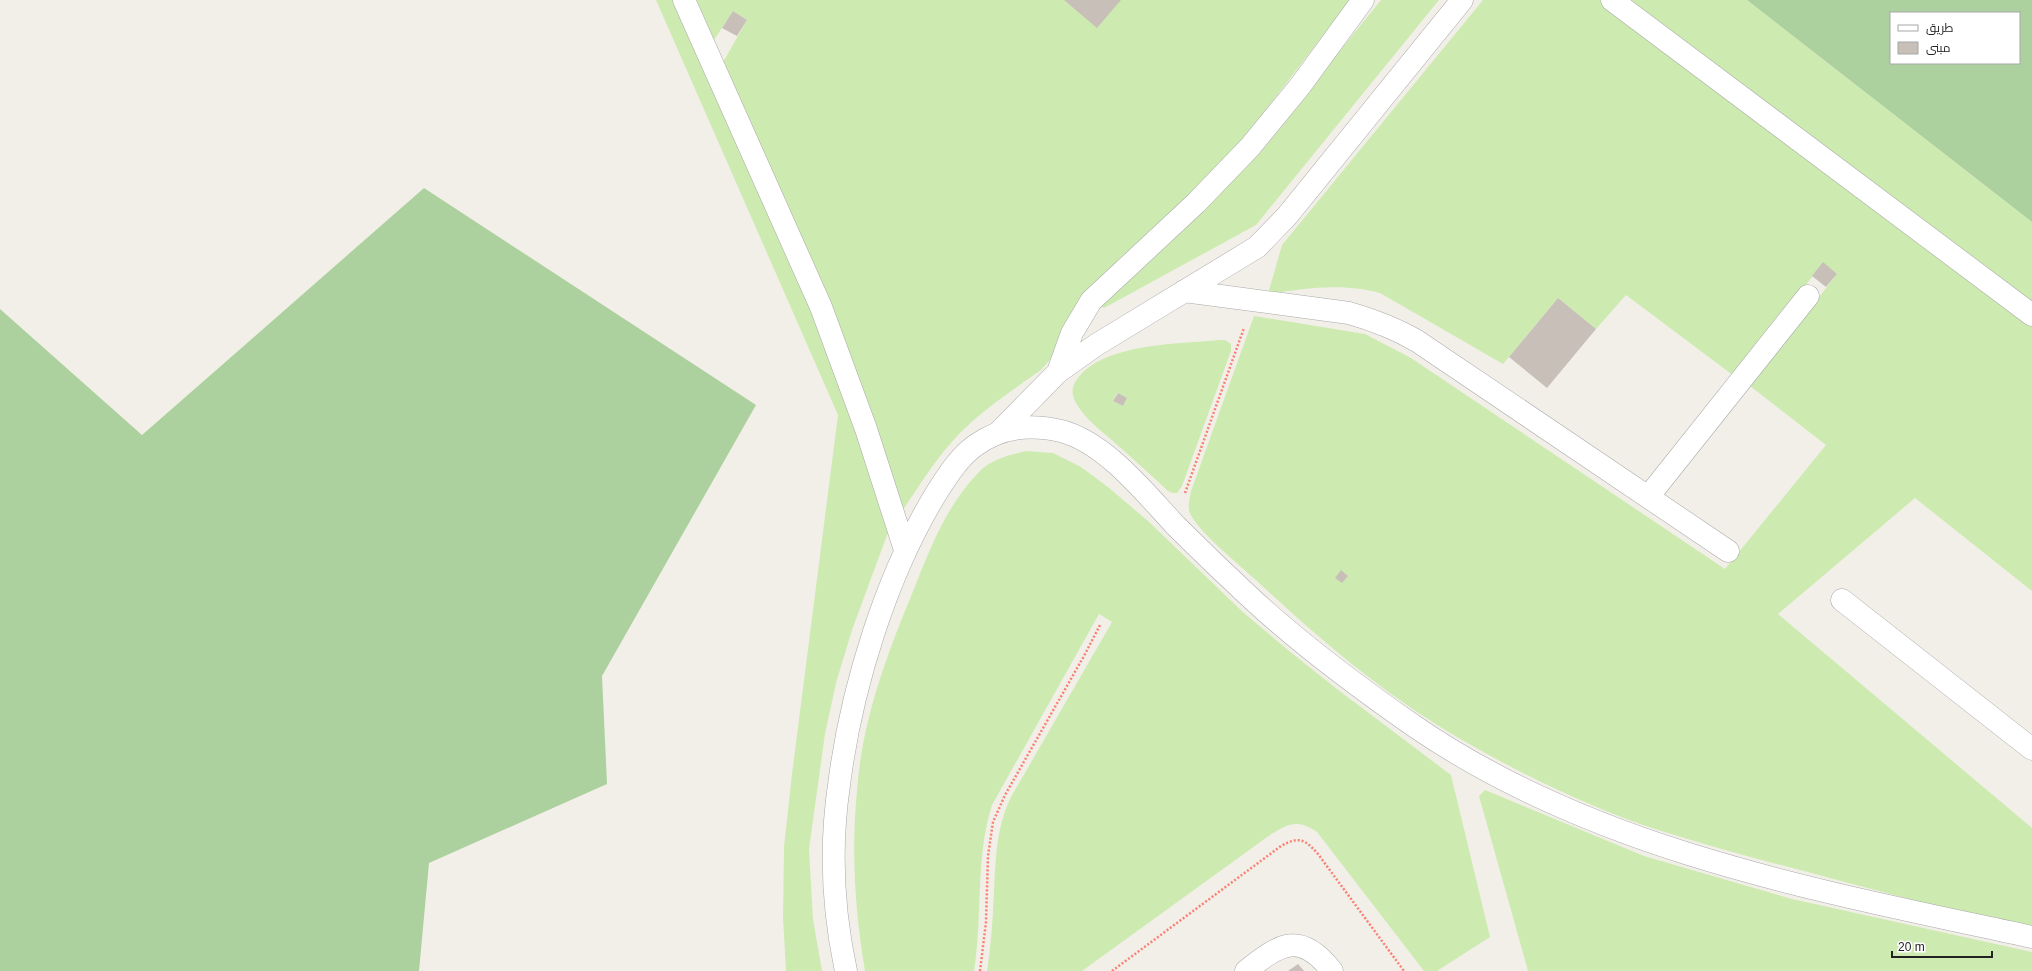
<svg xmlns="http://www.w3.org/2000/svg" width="2032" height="971" font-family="Arial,Cairo,sans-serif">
  <rect width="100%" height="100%" fill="#f2efe9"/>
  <path fill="#cdebb0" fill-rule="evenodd" d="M656,0h21l115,257 98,270 -38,103 -16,53 -11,51 -16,115 4,70 9,52h-36l-3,-53 1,-71 8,-73 46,-359z
    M690,0h660l-108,141 -201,229c-28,20 -56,38 -80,62 -24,24 -41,53 -60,81l-179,-449 25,-44 -14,-9 -23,35z
    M1381,0h58l-183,225 -152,83 -7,-4 159,-150z
    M1483,0h121l428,322v269l-117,-93 -137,116 254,214v98c-70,-12 -138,-31 -206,-49 -57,-15 -115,-30 -171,-48 -61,-20 -128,-52 -184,-84 -78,-43 -149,-103 -214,-164 -15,-14 -65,-54 -68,-71 -1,-6 1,-13 2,-19l63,-175 111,18 46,24 314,211 101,-124 -76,-59 87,-112 -14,-11 -89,113 -108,-81 -30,34 -38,-31 -55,66 -123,-71c-39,-10 -73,-5 -112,1l14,-49z
    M1622,0h125l285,222v85z
    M1220,340h5l6,4v7l-49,135 -5,7h-4l-5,-2c-18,-17 -36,-33 -54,-49 -14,-12 -29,-23 -38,-39 -5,-9 -5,-17 2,-25 27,-35 101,-34 142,-38zM1117,393l10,5 -4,8 -10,-5z
    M1026,451l27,2 28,14 27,20 40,34 97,93 43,36 49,39 114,86 39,162 -53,34h-13l-107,-139c-19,-13 -28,-9 -47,3l-188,136h-95c4,-26 6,-53 7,-80 2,-34 2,-63 17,-94l101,-175 -13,-8 -107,191c-17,53 -9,111 -18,166h-109c-10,-60 -14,-119 -8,-180 5,-71 30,-137 57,-202 16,-41 33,-84 64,-116 13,-14 29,-17 48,-22z
    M1485,790l159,66 148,43 240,53v19h-504l-49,-175z"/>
  <path fill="#add19e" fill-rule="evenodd" d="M1747,0h285v222zM1891,13h128v50h-128z
    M424,188l332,217 -154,271 5,108 -178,79 -10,108h-419v-662l142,126z"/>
  <path fill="#c7bfb8" d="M1064,0h57l-24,28z
    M733,11l14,9 -10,16 -15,-8z
    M1823,262l14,12 -11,13 -14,-11z
    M1558,298l38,31 -49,59 -38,-31z
    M1118,393l9,5 -4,8 -10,-5z
    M1341,570l7,6 -6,7 -7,-5z
    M1298,964l6,7h-16z"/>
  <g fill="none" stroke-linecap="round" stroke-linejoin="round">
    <g stroke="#a9a9a9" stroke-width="23">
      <path id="minor" d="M684,0l137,307 45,122 39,121
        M1612,0l420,315
        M1184,291l165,22c24,7 46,15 68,28l311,210
        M1058,372l14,-39 19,-32 105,-98 54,-56 50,-61 63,-86
        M1000,431l58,-59 38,-27 161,-98 30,-31 175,-216
        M1648,497l160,-201
        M1842,600l190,149
        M846,971c-13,-60 -16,-125 -7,-186 12,-96 47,-210 98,-293 11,-17 22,-35 39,-47 25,-18 55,-21 85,-14 44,11 85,63 115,95 25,25 51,50 77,74 50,46 105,87 161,126 182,125 406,165 618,211
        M1246,971c34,-27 54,-41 86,0"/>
    </g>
    <path stroke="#fa8072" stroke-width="2.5" stroke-dasharray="2 2" stroke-linecap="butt" d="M1185,493l59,-165
      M980,971l6,-49 2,-66 5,-34 12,-27 79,-139 16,-31
      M1112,971l169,-125c18,-10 24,-7 37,8l86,117"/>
    <use href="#minor" stroke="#fff" stroke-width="22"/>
  </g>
  <rect x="1890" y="12" width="130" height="52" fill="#ffffff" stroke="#a7a7a7"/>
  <rect x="1898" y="25" width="20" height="6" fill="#ffffff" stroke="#a7a7a7"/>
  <text x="1926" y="32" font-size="12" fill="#222222">طريق</text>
  <rect x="1898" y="42" width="20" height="12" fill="#c7bfb8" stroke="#a7a7a7"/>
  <text x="1926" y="52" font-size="12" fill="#222222">مبنى</text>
  <path d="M1892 951v6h100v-6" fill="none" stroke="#222222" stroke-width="2"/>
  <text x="1898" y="951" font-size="12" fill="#222222" stroke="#ffffff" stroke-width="3" paint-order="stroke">20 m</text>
</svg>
